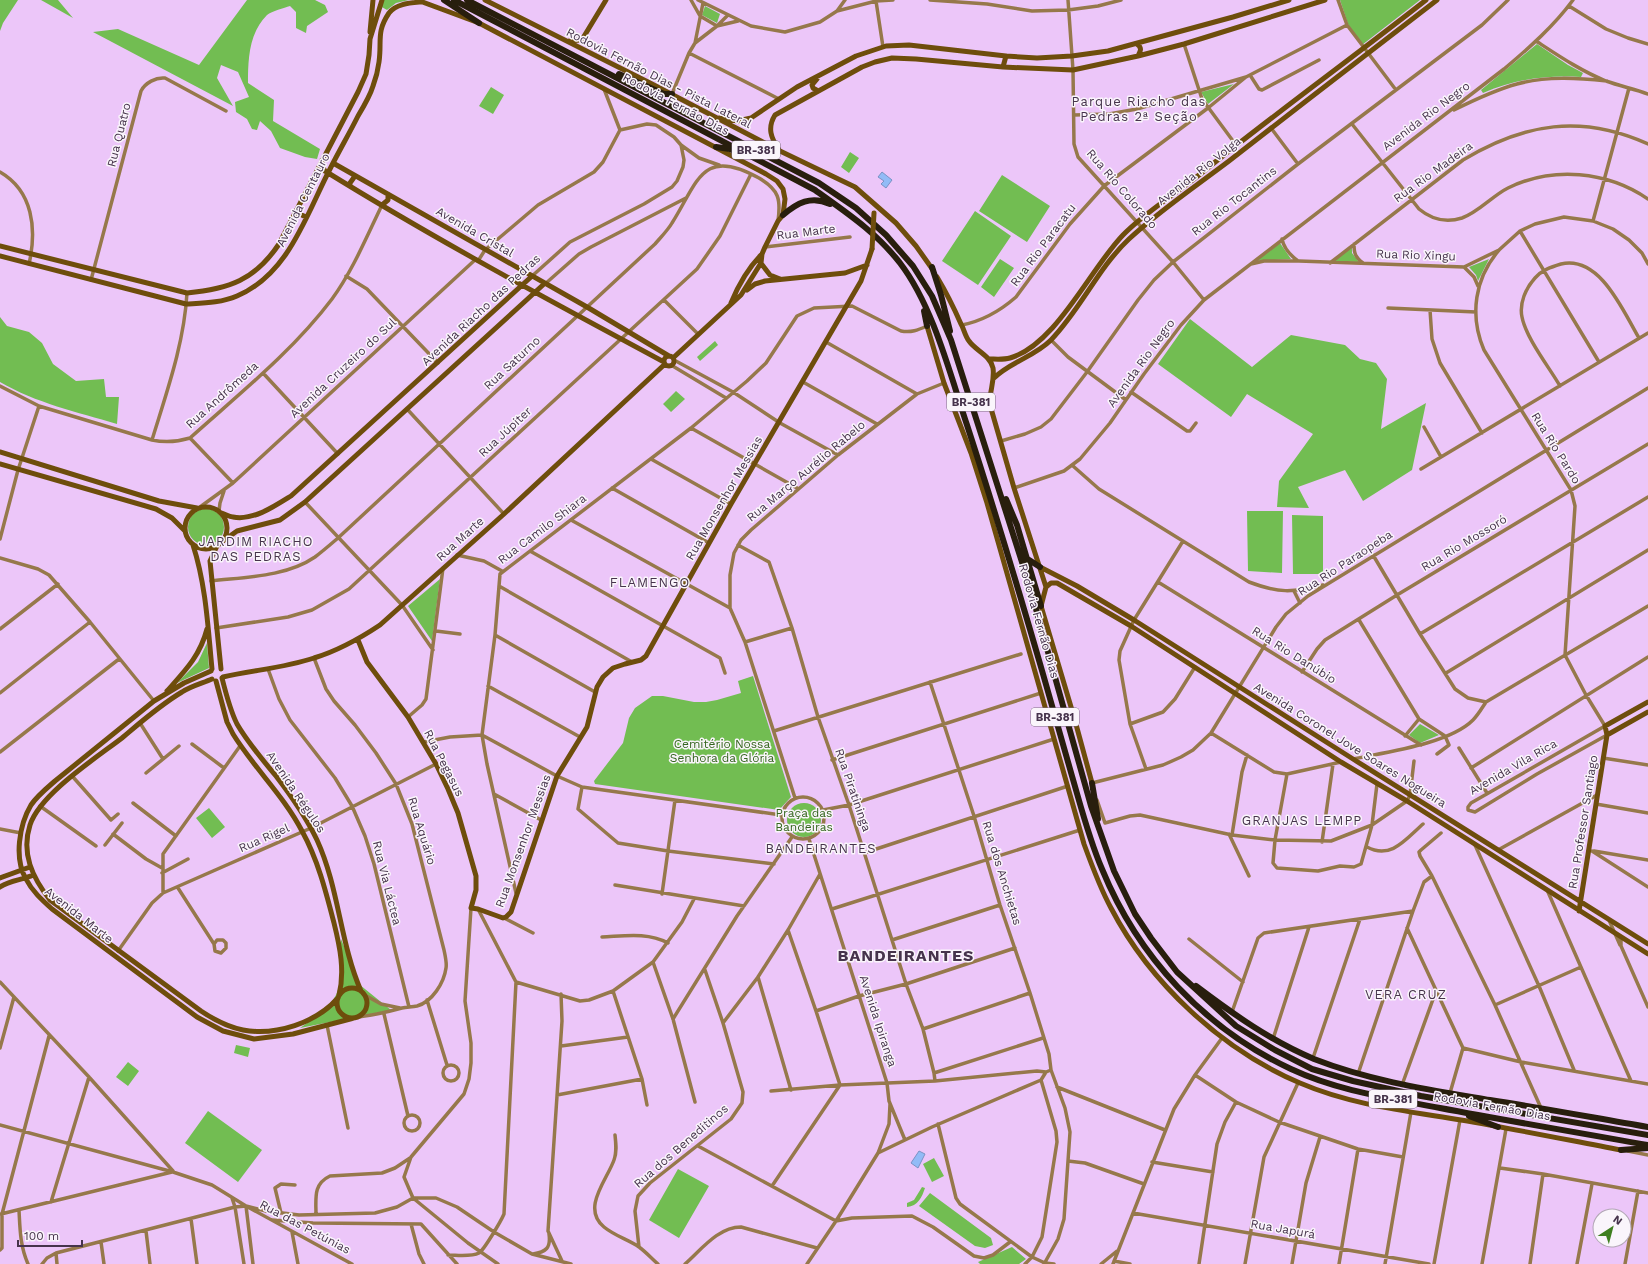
<svg xmlns="http://www.w3.org/2000/svg" width="1648" height="1264" font-family="'Work Sans',sans-serif">
  <rect width="100%" height="100%" fill="#ecc6f9"/>
  <path fill="#72bd52" d="M0,0h18l-15,23 -3,8z
    M41,0h17l15,18z
    M247,0h68l10,5 3,7 -21,14 -1,7 -10,-5v-16l-6,-6c-6,2 -18,5 -23,9 -18,18 -19,44 -19,68l26,17 -1,21 47,28 -3,10 -12,-2 -25,-9 -9,-17 -11,-10 -3,9 -5,-1 -5,-10 -11,-7 -1,-10 14,-5 -11,-25 -17,-7 -4,13 16,28 -140,-74 25,-3 81,36z
    M382,0h27l-13,3 -9,7 -7,-4z
    M1340,0h80l-58,45 -14,-21z
    M705,6l15,8 -3,9 -15,-8z
    M1537,44l31,21 15,8 -2,4c-36,-2 -65,2 -98,16l-2,-3z
    M1234,84l-26,20 -7,-12z
    M491,87l13,8 -11,19 -14,-8z
    M850,152l9,6 -10,15 -8,-6z
    M1002,175l48,31 -23,36 -48,-31z
    M975,211l36,25 -33,49 -36,-24z
    M1280,243l11,16 -35,2z
    M1352,247v6l7,9 -25,-1z
    M1000,259l14,9 -20,29 -13,-10z
    M1489,259l-11,22 -2,-6 -7,-8z
    M0,317l7,9 22,6 13,11 11,21 23,17 28,-2 2,18h13l-2,27c-40,-12 -81,-21 -117,-42z
    M1190,319l62,48 39,-32 54,10 15,14 16,4 11,16 -6,50 45,-26 -14,67 -49,31 -18,-31 -47,17 11,21 -32,-1 2,-26 34,-47 -66,-40 -16,23 -73,-53z
    M715,341l3,4 -18,16 -3,-4z
    M676,391l9,8 -14,13 -8,-8z
    M188 527a18 18 0 1 1 36 0a18 18 0 1 1-36 0Z
    M1247,511h36l-1,62 -34,-2z
    M1292,515l31,1v58h-30z
    M440,579l-8,62 -24,-35z
    M207,643l2,25 -32,15 21,-21z
    M753,676l38,121 -12,13 -184,-26 -1,-3 29,-38 6,-25 6,-10 17,-12h11l31,6h12l11,-2 24,-7 -3,-12z
    M1420,724l19,11 -19,8 -11,-8z
    M787 820a17 17 0 1 1 34 0a17 17 0 1 1-34 0Z
    M209,808l16,19 -13,11 -16,-20z
    M341,939l19,46 31,25 -91,18c12,-9 29,-19 36,-33 7,-14 4,-41 5,-56z
    M236,1045l14,3 -2,9 -14,-4z
    M128,1062l11,9 -11,15 -12,-9z
    M208,1111l54,39 -24,32 -53,-39z
    M934,1158l10,18 -12,6 -9,-18z
    M678,1169l31,17 -30,52 -30,-18z
    M922,1187l3,1c-3,9 -7,18 -18,19v-4l7,-3z
    M930,1193l61,45 2,7 -8,3 -10,-2 -56,-40z
    M1012,1247l14,12 -7,5h-39l-2,-2z"/>
  <path fill="#92bbf7" stroke="#7b92c4" d="M882,172l10,8 -6,8 -5,-4 3,-3 -6,-4z
    M919,1151l6,3 -7,14 -7,-5z"/>
  <g fill="none" stroke-linecap="round" stroke-linejoin="round">
    <path stroke="#96784b" stroke-width="3.5" d="M691,0l9,16 17,10 21,-5
      M698,0l53,26 34,6 35,-10 17,-11 39,-10 17,-1
      M930,0l57,4 45,7 36,-1 30,-4 23,-6
      M1068,0l5,70 1,74 4,13 95,105 31,38
      M1338,0l9,25 49,65
      M876,1l7,46
      M1569,6l37,23 22,9 20,6
      M837,11l8,-11
      M1536,41c23,15 45,30 70,40 14,5 28,8 42,13
      M695,43l22,-17 10,-10
      M1184,44l18,55 34,46
      M689,53l90,46
      M1250,75l9,14 3,1 57,-30
      M672,94l17,-41 6,-10 8,-40
      M1454,110c20,-10 41,-20 63,-26 29,-8 61,-6 90,-3
      M1074,115l35,-1 28,-5 109,-32 101,-52
      M1352,124l67,85c12,10 27,14 43,9 17,-6 30,-22 46,-30 45,-22 99,-17 140,11
      M1271,128l27,36
      M681,145l18,13 20,7
      M0,172c33,19 37,57 29,92
      M1593,221l36,-133
      M1520,231l79,131
      M1282,239c2,10 8,16 16,22
      M1354,244c0,9 1,13 9,19
      M765,247l85,-10
      M1499,250c-24,28 -30,65 -15,100l87,140 4,16 -10,149 21,40 19,31 -134,77 -3,4v3l7,2 62,-38 70,-39
      M478,261l7,-11 53,-45 56,-33 9,-10 17,-32 -16,-41
      M1330,263l133,-103c61,-37 119,-46 185,-16
      M1251,264l13,-3h35l165,6 35,-17 21,-19 15,-7 29,-7 29,4 20,8 16,11 13,13 6,11
      M1464,267l10,10 4,9
      M346,276l21,13 71,74
      M531,277l39,-35 74,-38 28,-17 5,-6 6,-14 1,-7 -3,-15 -7,-8 -18,-12 -9,-1 -27,6
      M91,280l50,-189c4,-8 15,-14 24,-13l61,33
      M545,284l34,-30 12,-7 95,-49
      M664,300l34,34
      M1388,308l88,4
      M1430,310l2,29 8,24 42,70
      M962,325c20,-4 38,-14 54,-28l54,-73 34,-38 104,-78 38,-31
      M1051,340l17,17 58,43
      M826,342l91,52
      M674,360l59,32 47,31 58,32
      M671,365l55,33
      M263,373l75,81
      M803,382l74,42
      M0,386l39,20 113,34c14,3 25,2 38,-2 49,-44 102,-86 142,-139 20,-27 35,-63 50,-94
      M1560,386c-11,-19 -34,-48 -38,-69 -3,-14 4,-29 13,-39 7,-8 16,-11 26,-14 39,-9 62,47 78,74
      M1131,392l56,39h3l6,-8
      M407,409l97,105
      M1424,427l17,30
      M691,428l106,60
      M190,438l43,45
      M152,440c15,-49 32,-96 35,-147
      M1001,441l24,-7 16,-7 10,-8 36,-47 51,-72 16,-20 19,-18 125,-98 184,-139 26,-25
      M651,459l80,45
      M1073,466l26,23 150,93c29,11 43,11 74,3
      M1421,469l227,-136
      M612,488l97,55
      M1014,488l50,-17 16,-12 30,-36 34,-49 37,-49 23,-25 300,-231c25,-21 50,-43 69,-69
      M305,502l97,103 31,45
      M200,507l33,-24 243,-224
      M219,511l1,-8 4,-12
      M571,520l159,88
      M0,539l18,-69 21,-64
      M738,545l31,17 23,66 26,89 31,88 57,179 17,45 11,44 1,8
      M530,551l190,107 5,15
      M457,555l27,6 18,10
      M1373,555l47,79 35,55 13,9 18,4
      M0,558l38,11 11,6 41,47 64,79
      M211,581c34,-4 75,-4 104,-24 8,-6 16,-13 23,-19l317,-294c6,-7 13,-14 17,-21 26,-41 30,-77 87,-45 20,12 22,21 19,43
      M1158,582l263,163
      M499,586l133,76
      M1294,591l6,12
      M1359,620l60,99 26,17 4,9 -12,9
      M216,628l72,-11 24,-7 37,-21 348,-320 23,-33 31,-62
      M0,629l58,-45
      M436,631l24,3
      M1420,634l228,-137
      M495,635l100,57
      M745,642l47,-14
      M314,658l12,31 8,12 21,24 21,28 20,31 16,40 32,126c1,5 3,13 2,18 -2,15 -14,34 -29,38 -5,1 -10,1 -15,2 -15,4 -30,8 -46,9
      M268,669l11,30 11,21 45,58 17,28 13,30 9,28 35,143
      M1302,672l15,-23 8,-9 72,-45 251,-151
      M1446,673l202,-123
      M930,682l44,134 26,89 30,88 19,61 2,16 14,38 5,24 -6,87 -6,20 -14,25
      M488,686l92,51
      M0,693l90,-71
      M408,717l14,-12 4,-6 17,-131
      M140,723l23,36
      M1130,724l33,-12 12,-13 20,-32
      M774,731l247,-77
      M1211,733l63,39 13,2 54,-12
      M1405,736l14,-17
      M424,742l26,-5 32,-2 75,41 25,11 199,28
      M192,744l32,24
      M1459,748l28,45
      M0,752l119,-93
      M1603,758l45,7
      M1353,759c33,-7 96,-15 120,-39 5,-5 9,-12 13,-18l162,-96
      M832,760l209,-67
      M1471,768l177,-111
      M1146,769l-16,-45 -11,-64 1,-9 14,-31 49,-79
      M146,773l33,-27
      M1287,774l-12,66 -2,23 4,5 41,3 22,-5 14,1 7,-3 11,-39 5,-41
      M73,777l38,43 7,-6
      M1092,784v-1l71,-18 18,-8 12,-7 18,-17 65,-106 10,-13 22,-18 340,-208
      M582,787l-4,22 40,34 50,8 106,13
      M494,794l47,26
      M782 818a21 21 0 1 1 42 0a21 21 0 1 1-42 0Z
      M795,798l-50,-156 -15,-34v-33l4,-22 7,-13 10,-10 87,-75 79,-61 27,-11
      M1097,800l8,23 25,-7 10,-1 92,20 43,5 56,1 41,-16 35,-24 3,-6 4,-34
      M133,803l43,33
      M1596,804l52,9
      M40,806l56,40
      M823,810l26,-5 205,-66
      M0,829l21,4
      M1441,833l-20,17 -2,2 1,4 12,20 63,129 46,103
      M113,834l33,25 16,9
      M1229,834l20,42
      M1232,835l10,-63 5,-17
      M809,839l78,244 2,18 16,39
      M1322,842l11,-78
      M105,845l17,-22
      M1475,845l64,141 35,84
      M1367,847c24,13 39,-8 56,-23
      M1498,850l99,-55
      M1592,851l56,36
      M1594,851l54,9
      M864,853l204,-67
      M162,873l26,-14
      M615,885l129,21
      M178,888l36,56 1,7 6,2 5,-5v-5l-3,-3h-6l-3,4
      M1548,892l83,189
      M163,893v-39l77,-108
      M516,893l-29,-129 -5,-29 13,-100 5,-61 191,-146 56,-47 19,-18 31,-47 17,-8 38,-2 49,25c10,2 17,-1 26,-5
      M662,894l13,-94
      M471,908l-6,93 6,42v20l-2,16 -5,15 -53,63 -7,20 9,21 55,45 30,21
      M478,909l38,73 64,19 9,-1 24,-9 40,-29 29,-40 12,-23
      M832,909l248,-79
      M504,918l29,15
      M1609,920l11,25
      M1407,928l56,120 -13,45
      M602,937c23,-1 45,-5 66,6
      M1621,938v8l27,61
      M1189,939l54,43
      M892,940l108,-35
      M118,951l34,-48 11,-10 148,-65 125,-64
      M653,962l20,57 22,83
      M758,977l33,113
      M0,982l89,95 84,94
      M613,991l29,88 5,26
      M363,994l18,10 19,4
      M561,994l1,27 -14,210 14,30
      M427,1000l20,65
      M1495,1005l86,-38
      M816,1011l43,-15 47,-12 109,-36
      M1232,1012l26,-74 6,-5 149,-22
      M384,1014l24,102
      M673,1019l64,-103 55,-79
      M723,1023l35,-46 30,-47 32,-56
      M327,1025l21,103
      M923,1029l107,-36
      M1273,1039l36,-112
      M561,1046l67,-9
      M0,1048l14,-51
      M1463,1048l58,14 127,22
      M1313,1058l47,-139
      M443 1073a8 8 0 1 1 16 0a8 8 0 1 1-16 0Z
      M934,1073l109,-35
      M1358,1074l55,-163 11,-29 8,-6
      M1195,1075l41,27 43,20 79,27 45,8
      M1402,1085l34,-94
      M1057,1087l108,43
      M771,1091l69,-6 95,-4 102,-10 9,1
      M557,1095l85,-16
      M404 1123a8 8 0 1 1 16 0a8 8 0 1 1-16 0Z
      M938,1124l18,74 4,6 72,53 13,6 9,1
      M0,1125l173,47 39,13 34,21 106,58
      M615,1135c1,9 2,17 -1,25 -7,20 -33,48 -10,67 11,9 25,13 35,20 7,5 13,12 19,17
      M698,1146l138,75 16,-3 60,-2 21,11 41,29 10,2 9,-3 17,-13
      M1628,1151l20,4
      M878,1153l11,-29 1,-20
      M1068,1161l17,2 59,21
      M1152,1162l61,10
      M1500,1168l43,6 105,19
      M772,1186l68,-101 -24,-74 -28,-81
      M232,1198l3,9 9,57
      M51,1202l38,-125
      M246,1206l7,58
      M19,1210c1,19 1,36 9,54
      M281,1213l-6,-25 6,-4 14,1
      M1133,1213l296,51
      M1,1214l171,-42
      M316,1215c0,-17 -3,-31 14,-39l52,-3 13,-5 15,-10
      M191,1219l6,45
      M272,1220l41,3 108,1 36,40
      M411,1224l8,30 5,10
      M146,1231l4,33
      M292,1232l6,32
      M101,1242l3,22
      M639,1247l-4,-36 3,-15 12,-13 81,-64 11,-16 1,-11 -20,-69 -18,-53
      M0,1250l2,-2v-34l47,-178
      M56,1253l1,11
      M533,1254c13,-2 18,-6 16,-20
      M448,1255c9,0 23,2 31,-2 5,-3 22,-32 25,-39l12,-232
      M1114,1261l16,3
      M42,1264l5,-6 9,-5 179,-46 11,-1 20,5 33,4 76,-2 22,-6 16,-9h23l21,9 37,25 38,22 39,10
      M685,1264c16,-14 33,-37 56,-37l76,21
      M807,1264l29,-43 42,-68 54,-26 109,-47 5,-8 5,-2
      M1025,1264l7,-7 10,-20 15,-95 -1,-11 -15,-51
      M1101,1264l16,-13
      M1113,1264l61,-155 21,-34 27,-37
      M1199,1264l18,-120 8,-22 11,-20
      M1245,1264l19,-107 34,-74
      M1292,1264l14,-81 14,-46
      M1339,1264l19,-115
      M1385,1264l26,-152
      M1434,1264l26,-144
      M1482,1264l24,-135
      M1530,1264l13,-90
      M1577,1264l15,-80
      M1625,1264l13,-73"/>
    <path stroke="#6e4d0c" stroke-width="5" d="M417,0l62,23 287,151 11,7 6,8 2,10 -2,16 -5,6 -13,26 -3,7 -1,9 -20,32 -68,63
      M485,0l167,84 128,67 75,36 41,36 20,23 17,24
      M370,32l3,-32
      M569,41l11,-1 3,-2 23,-38
      M1137,44c5,4 4,6 1,12
      M1003,67l3,-11
      M817,79l-5,6 1,3 5,3
      M719,118l19,3 13,-3 46,-31 59,-31 30,-10 23,-1 97,11 31,2 35,-2 36,-5 125,-34 56,-17
      M779,150c-8,-12 -12,-22 -4,-35l87,-48 13,-5 17,-4 24,1 87,8 70,3 65,-14 46,-12 141,-44
      M322,160l1,8 2,3c110,68 225,130 339,191
      M333,163l254,144 82,49
      M350,186v-3l5,-7
      M382,205l6,-5v-6
      M295,212l11,5
      M0,246l187,47c42,-4 68,-13 92,-49l79,-152 8,-18 3,-19 1,-16 12,-39
      M0,256l186,48c17,-1 35,-1 51,-8 52,-22 69,-81 93,-127 9,-18 19,-35 28,-53 6,-10 12,-20 15,-30 3,-8 5,-16 6,-24 3,-21 -3,-30 10,-49 7,-9 20,-10 31,-11
      M760,262l10,13 10,4
      M937,277c9,15 17,31 24,47 3,5 4,12 8,17 7,10 21,14 24,27 2,13 -4,24 -3,37l24,83 32,99 -5,19 33,111 18,66
      M747,290l8,-6 10,-3 80,-8 22,-8
      M731,303c7,-17 18,-36 31,-49
      M927,326l17,57 27,70 16,50 97,341c8,22 16,44 27,64 39,75 111,142 189,175 51,22 107,28 161,37 53,9 107,20 160,30
      M664 361a5 5 0 1 1 10 0a5 5 0 1 1-10 0Z
      M989,359c6,0 14,1 21,-1 46,-13 80,-89 113,-123 21,-22 51,-40 76,-60 74,-60 152,-116 227,-175
      M994,378c16,-16 40,-21 57,-38 30,-31 47,-72 78,-101 30,-28 67,-53 100,-78 69,-54 139,-108 208,-161
      M0,452l159,49 38,7
      M0,464l156,45 16,9 13,13
      M185 528a21 21 0 1 1 42 0a21 21 0 1 1-42 0Z
      M221,513c4,1 8,4 12,4 20,4 42,-11 58,-21l240,-219
      M223,541l14,-10 43,-11 25,-18 239,-218
      M193,545c13,40 15,83 19,124
      M217,546l-7,15 11,108
      M1040,567l37,19 57,34 219,139 295,185
      M1046,587l5,-4h6l74,43 210,136 66,39 241,153
      M358,640l9,22 41,55 28,47 12,25 10,24 18,63v14l-5,18 7,1 25,9 3,-1 5,-5 46,-136 30,-49 10,-40 6,-10 10,-9 12,-4 16,-4 5,-4 85,-152 130,-223 11,-32
      M211,671l-27,12 -30,18 -99,80c-8,7 -18,15 -24,24 -12,20 -17,54 -5,74 6,12 16,21 26,30l145,108 26,14 31,8 39,-5 61,-16
      M223,677c30,-7 61,-9 91,-19 23,-7 45,-19 66,-33l124,-111 161,-150
      M222,678c4,16 8,32 15,46 11,19 25,35 39,52 13,17 31,43 41,64 22,48 23,103 44,151
      M212,679c-9,4 -21,7 -30,13 -22,13 -41,30 -60,46 -26,20 -82,56 -92,87 -9,28 2,52 20,75l151,111c12,8 27,16 42,19 33,6 73,-7 95,-32
      M216,681l11,41 6,12c21,34 51,62 69,97 16,29 24,61 32,92 6,24 11,48 5,72
      M167,691c18,-20 33,-35 40,-62
      M1607,735l41,-23
      M0,878l30,-11
      M0,887c10,-7 23,-7 33,-12
      M1579,911l28,-176 -2,-9 43,-24
      M337 1003a15 15 0 1 1 30 0a15 15 0 1 1-30 0Z"/>
    <path stroke="#281e0d" stroke-width="6" d="M444,0l35,23
      M454,0l361,190c32,23 61,42 85,73 33,43 50,111 67,162 27,83 52,166 76,249 10,34 19,68 29,102 9,31 17,63 30,93 36,88 103,160 189,200 47,22 98,29 149,39 69,13 139,25 208,37
      M467,0l352,183 37,25 30,27 27,31 19,30 19,44 78,244 62,222 23,65 21,43 16,24 26,34 59,54 39,24 37,19 41,12 68,15 227,39
      M619,74l45,20h8
      M716,147l14,2 7,3
      M783,215c14,-12 28,-20 47,-11
      M932,267l9,28 9,36
      M924,311l3,15
      M1006,499l11,26 24,81
      M1026,558l14,9
      M1092,783l6,36
      M1196,986c37,28 75,55 118,73 56,22 117,31 176,41 53,8 105,18 158,27
      M1469,1116l29,11
      M1621,1150l27,-2"/>
    <path stroke="#6e4d0c" stroke-width="5" d="M872,249l2,-36"/>
  </g>
  <g text-anchor="middle" stroke-width="3" stroke-linejoin="round" paint-order="stroke">
    <g fill="#faf5fb" stroke="#7c6d80" stroke-width="1">
      <rect x="732" y="141" width="48" height="18" rx="3"/>
      <rect x="947" y="393" width="48" height="18" rx="3"/>
      <rect x="1031" y="708" width="48" height="18" rx="3"/>
      <rect x="1369" y="1090" width="48" height="18" rx="3"/>
    </g>
    <g font-size="11" font-weight="bold" fill="#46334c">
      <text x="756" y="154">BR-381</text>
      <text x="971" y="406">BR-381</text>
      <text x="1055" y="721">BR-381</text>
      <text x="1393" y="1103">BR-381</text>
    </g>
    <g font-size="12" fill="#46334c" stroke="#faf5fb">
      <text transform="translate(659 78) rotate(27)" y="4">Rodovia Fernão Dias - Pista Lateral</text>
      <text transform="translate(676 104) rotate(28)" y="4">Rodovia Fernão Dias</text>
      <text transform="translate(1426 116) rotate(-37)" y="4">Avenida Rio Negro</text>
      <text transform="translate(119 135) rotate(-76)" y="4">Rua Quatro</text>
      <text transform="translate(1199 171) rotate(-38)" y="4">Avenida Rio Volga</text>
      <text transform="translate(1433 172) rotate(-36)" y="4">Rua Rio Madeira</text>
      <text transform="translate(1122 189) rotate(49)" y="4">Rua Rio Colorado</text>
      <text transform="translate(303 200) rotate(-63)" y="4">Avenida Centauro</text>
      <text transform="translate(1234 201) rotate(-38)" y="4">Rua Rio Tocantins</text>
      <text transform="translate(475 232) rotate(30)" y="4">Avenida Cristal</text>
      <text transform="translate(806 232) rotate(-7)" y="4">Rua Marte</text>
      <text transform="translate(1043 245) rotate(-53)" y="4">Rua Rio Paracatu</text>
      <text transform="translate(1416 255) rotate(2)" y="4">Rua Rio Xingu</text>
      <text transform="translate(481 310) rotate(-43)" y="4">Avenida Riacho das Pedras</text>
      <text transform="translate(512 363) rotate(-43)" y="4">Rua Saturno</text>
      <text transform="translate(1141 363) rotate(-54)" y="4">Avenida Rio Negro</text>
      <text transform="translate(343 368) rotate(-43)" y="4">Avenida Cruzeiro do Sul</text>
      <text transform="translate(222 395) rotate(-42)" y="4">Rua Andrômeda</text>
      <text transform="translate(505 432) rotate(-43)" y="4">Rua Júpiter</text>
      <text transform="translate(1556 448) rotate(58)" y="4">Rua Rio Pardo</text>
      <text transform="translate(806 471) rotate(-40)" y="4">Rua Março Aurélio Rabelo</text>
      <text transform="translate(724 498) rotate(-60)" y="4">Rua Monsenhor Messias</text>
      <text transform="translate(542 529) rotate(-37)" y="4">Rua Camilo Shiara</text>
      <text transform="translate(460 539) rotate(-42)" y="4">Rua Marte</text>
      <text transform="translate(1464 543) rotate(-31)" y="4">Rua Rio Mossoró</text>
      <text transform="translate(1345 563) rotate(-33)" y="4">Rua Rio Paraopeba</text>
      <text transform="translate(1039 621) rotate(74)" y="4">Rodovia Fernão Dias</text>
      <text transform="translate(1294 655) rotate(32)" y="4">Rua Rio Danúbio</text>
      <text transform="translate(1350 745) rotate(32)" y="4">Avenida Coronel Jove Soares Nogueira</text>
      <text transform="translate(444 763) rotate(63)" y="4">Rua Pegasus</text>
      <text transform="translate(1513 767) rotate(-30)" y="4">Avenida Vila Rica</text>
      <text transform="translate(853 790) rotate(71)" y="4">Rua Piratininga</text>
      <text transform="translate(296 792) rotate(56)" y="4">Avenida Régulos</text>
      <text transform="translate(1583 822) rotate(-81)" y="4">Rua Professor Santiago</text>
      <text transform="translate(422 831) rotate(73)" y="4">Rua Aquário</text>
      <text transform="translate(264 838) rotate(-24)" y="4">Rua Rigel</text>
      <text transform="translate(523 841) rotate(-70)" y="4">Rua Monsenhor Messias</text>
      <text transform="translate(1002 873) rotate(73)" y="4">Rua dos Anchietas</text>
      <text transform="translate(387 883) rotate(76)" y="4">Rua Via Láctea</text>
      <text transform="translate(79 915) rotate(38)" y="4">Avenida Marte</text>
      <text transform="translate(878 1021) rotate(72)" y="4">Avenida Ipiranga</text>
      <text transform="translate(1492 1106) rotate(10)" y="4">Rodovia Fernão Dias</text>
      <text transform="translate(681 1146) rotate(-41)" y="4">Rua dos Beneditinos</text>
      <text transform="translate(305 1227) rotate(28)" y="4">Rua das Petúnias</text>
      <text transform="translate(1283 1229) rotate(10)" y="4">Rua Japurá</text>
    </g>
    <g font-size="12" fill="#35661f" stroke="#faf5fb">
      <text x="722" y="748">Cemitério Nossa<tspan x="722" dy="14">Senhora da Glória</tspan></text>
      <text x="804" y="817">Praça das<tspan x="804" dy="14">Bandeiras</tspan></text>
    </g>
    <g font-size="13" letter-spacing="1" fill="#46334c" stroke="#faf5fb">
      <text x="1139" y="106">Parque Riacho das<tspan x="1139" dy="15">Pedras 2ª Seção</tspan></text>
      <text x="256" y="546">JARDIM RIACHO<tspan x="256" dy="15">DAS PEDRAS</tspan></text>
      <text x="650" y="587">FLAMENGO</text>
      <text x="1302" y="825">GRANJAS LEMPP</text>
      <text x="821" y="853">BANDEIRANTES</text>
      <text x="1406" y="999">VERA CRUZ</text>
    </g>
    <g font-size="16" font-weight="bold" letter-spacing="1" fill="#46334c" stroke="#faf5fb">
      <text x="906" y="961">BANDEIRANTES</text>
    </g>
  </g>
  <g transform="translate(1612 1228) rotate(36)"><circle r="19" fill="#faf5fb" stroke="#b2a7b5"/>
  <path d="M0-3L7 15L0 10L-7 15Z" fill="#3f7f1f"/>
  <text y="-6" font-size="11" font-weight="bold" text-anchor="middle" fill="#46334c">N</text>
  </g>
  <path d="M18 1240v6h64v-6" fill="none" stroke="#46334c" stroke-width="2"/>
  <text x="24" y="1240" font-size="12" fill="#46334c" stroke="#faf5fb" stroke-width="3" paint-order="stroke">100 m</text>
</svg>
